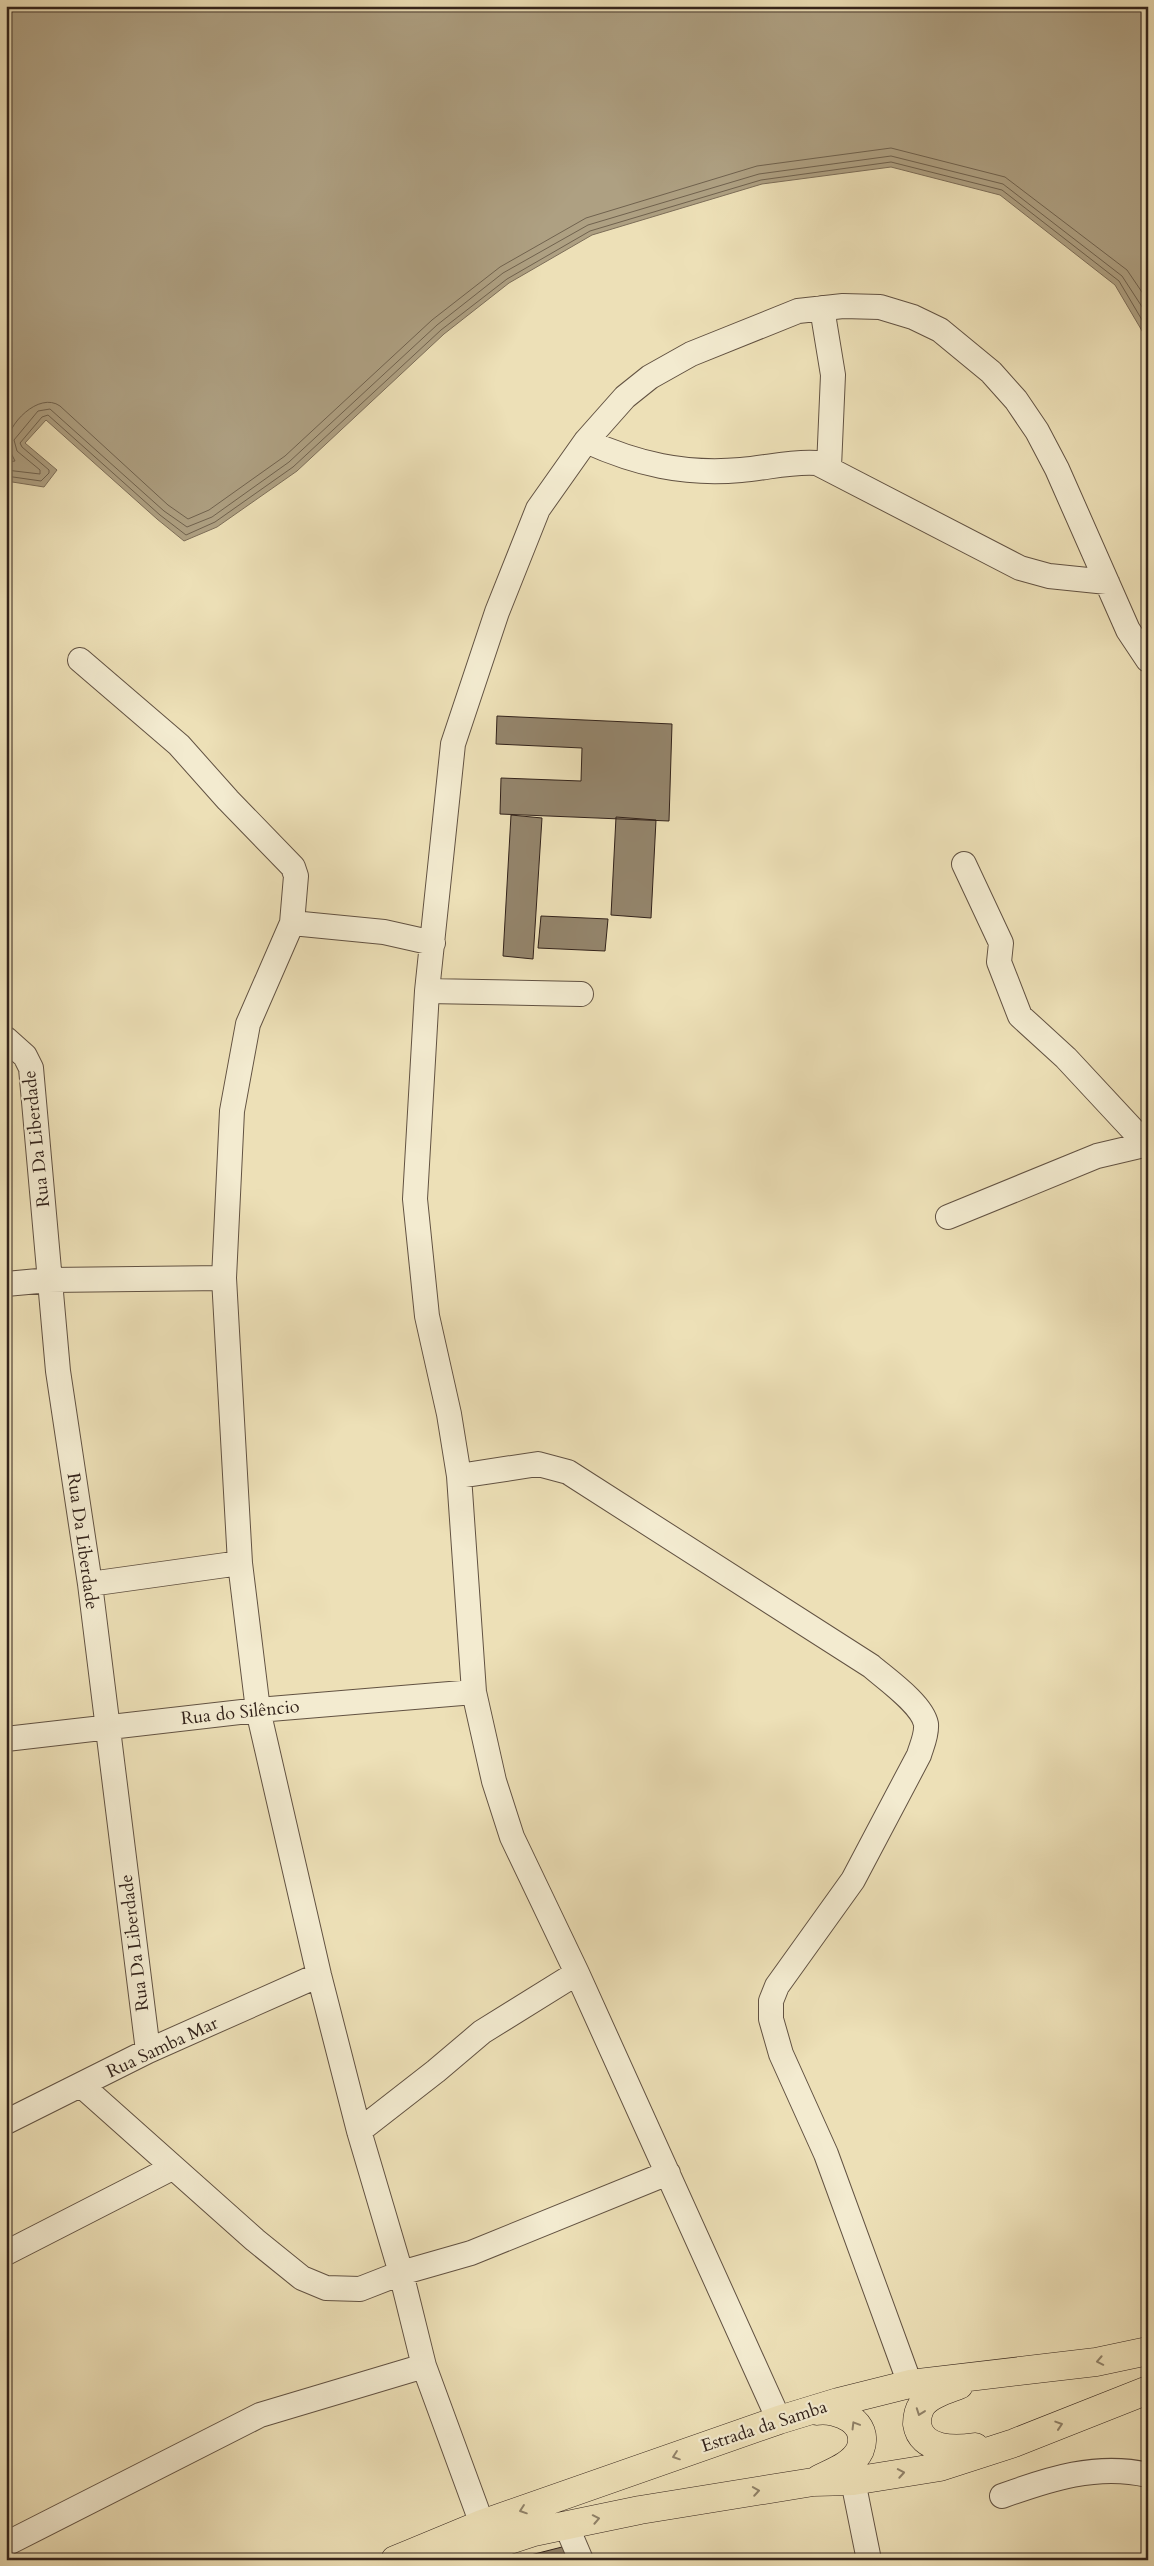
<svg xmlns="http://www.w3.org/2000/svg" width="1154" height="2566" font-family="Cardo,serif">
  <rect width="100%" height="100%" fill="#ede0b7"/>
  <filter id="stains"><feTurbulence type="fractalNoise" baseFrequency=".004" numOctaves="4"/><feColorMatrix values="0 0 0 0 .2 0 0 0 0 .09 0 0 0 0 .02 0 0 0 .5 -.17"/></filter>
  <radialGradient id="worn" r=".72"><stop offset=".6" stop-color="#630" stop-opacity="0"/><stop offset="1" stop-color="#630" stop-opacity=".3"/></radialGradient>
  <path fill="#aea082" stroke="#7d6e59" d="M6,6h1142v335l-33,-56 -115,-90 -109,-28 -129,17 -170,51 -83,48 -65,51 -147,137 -80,56 -33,14 -27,-22 -111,-99 -21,23 32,27 -13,17 -38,-6z"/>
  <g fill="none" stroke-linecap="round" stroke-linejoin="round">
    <path stroke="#70624e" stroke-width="1" d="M6,462l9,-1 -8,-16c-1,-20 32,-54 53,-39l108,99 20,14 21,-9 76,-54 147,-136 68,-53 86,-49 171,-52 134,-18 114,29 122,93 21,31
      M6,470l34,4v-4l-23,-19 -3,-11 24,-29 12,-2 114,102 23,16 25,-10 77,-55 148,-137 66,-52 85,-48 171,-51 132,-18 112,28 119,92 26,40
      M6,476l35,5 8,-8v-3l-27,-23 -2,-4 22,-26 6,-2 112,100 26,20 29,-13 78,-55 148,-137 66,-51 83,-48 171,-51 130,-18 111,28 117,91 29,49"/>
  </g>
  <path fill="#94856c" stroke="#33231b" d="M497,716l175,8 -3,97 -169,-7 1,-36 80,3 1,-33 -86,-4z
    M511,815l31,3 -9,141 -30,-3z
    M616,817l40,3 -5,98 -40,-3z
    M541,916l67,3 -3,32 -67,-3z
    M562,2547l10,13h-61z"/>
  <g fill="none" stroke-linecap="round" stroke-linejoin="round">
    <g stroke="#625242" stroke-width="26">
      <path id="street" d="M822,308l11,67 -4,92
        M586,441c51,23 98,34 155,29 26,-2 50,-9 76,-7l203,105 29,8 58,6
        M80,660l99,85 49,55 65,67 3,9 -4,47
        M964,864l37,79 -2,19 21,54 46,42 80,86
        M433,943l-49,-11 -92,-9 -44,101 -16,87 -8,167 16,285 18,147 61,265 40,156 42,142 23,93 58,158
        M427,991l154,3
        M6,1039l19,17 6,12 27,303 32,213 58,467
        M948,1217l149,-61 51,-12
        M6,1284l43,-4 175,-2
        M459,1476l79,-12 30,8 303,194c15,13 51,38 55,58 1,11 -4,21 -7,31l-66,125 -76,106 -6,15v18l10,35 45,100 84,230
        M90,1584l150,-21
        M6,1739l252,-29 216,-18
        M81,2085l174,155 47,38 24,10 34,1 41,-16 70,-20 197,-80
        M6,2122l142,-71 171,-76
        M359,2131l77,-60 46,-39 95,-59
        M6,2253l166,-85
        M779,2420l-202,-447 -65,-136 -18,-56 -20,-89 -15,-216 -10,-62 -22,-98 -12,-117 12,-208 26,-247 44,-132 41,-103 48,-68 39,-44 25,-20 41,-23 107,-43 45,-5 37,1 33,10 27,13 51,42 25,28 21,31 20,38 71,161 20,30
        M853,2481l16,79
        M1002,2496c47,-17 95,-33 146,-21
        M566,2525l15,35
        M8,2543l252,-128 164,-49"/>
    </g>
    <g stroke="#33231b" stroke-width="29">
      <path id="primary" d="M959,2385c-13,5 -29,9 -37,20 -4,6 -5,12 -5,19 4,27 38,26 58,23
        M817,2411c21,-3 54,11 43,39 -7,15 -27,22 -41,29
        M395,2560l87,-36 297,-104 59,-18 72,-18 186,-22 52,-11
        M448,2560l86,-28 106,-22 173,-28 40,-1 87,-14 74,-24 134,-53"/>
    </g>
    <use href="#street" stroke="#f3ebd0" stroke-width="24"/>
    <use href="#primary" stroke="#ede0b7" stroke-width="28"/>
  </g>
  <defs><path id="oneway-chevron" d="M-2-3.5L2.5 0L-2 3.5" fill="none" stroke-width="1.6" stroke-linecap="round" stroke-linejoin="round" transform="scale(1.25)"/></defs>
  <g stroke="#908269">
    <use href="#oneway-chevron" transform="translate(1100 2361) rotate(169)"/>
    <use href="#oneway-chevron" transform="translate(920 2412) rotate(110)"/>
    <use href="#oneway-chevron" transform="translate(855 2425) rotate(-121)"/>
    <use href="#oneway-chevron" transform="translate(1059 2425) rotate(-18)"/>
    <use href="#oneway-chevron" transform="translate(676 2456) rotate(161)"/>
    <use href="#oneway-chevron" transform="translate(901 2473) rotate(-10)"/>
    <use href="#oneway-chevron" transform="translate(756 2491) rotate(-9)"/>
    <use href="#oneway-chevron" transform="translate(523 2510) rotate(161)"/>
    <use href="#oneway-chevron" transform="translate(596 2519) rotate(-11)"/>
  </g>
  <g text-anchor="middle" stroke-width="4.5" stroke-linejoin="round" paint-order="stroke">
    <g font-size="18" fill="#33231b" stroke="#f3ebd0">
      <text transform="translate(36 1139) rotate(-96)" y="6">Rua Da Liberdade</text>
      <text transform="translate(83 1541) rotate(82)" y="6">Rua Da Liberdade</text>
      <text transform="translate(240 1712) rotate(-6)" y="6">Rua do Silêncio</text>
      <text transform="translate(134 1943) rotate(-97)" y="6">Rua Da Liberdade</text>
      <text transform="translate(162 2047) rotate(-25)" y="6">Rua Samba Mar</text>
      <text transform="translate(764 2426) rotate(-18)" y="6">Estrada da Samba</text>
    </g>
  </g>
  <rect width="1154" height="2566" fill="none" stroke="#ede0b7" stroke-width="25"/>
  <rect x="8" y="8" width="1139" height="2551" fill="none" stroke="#33231b" stroke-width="2.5"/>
  <rect x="12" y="12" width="1129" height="2541" fill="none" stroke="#33231b"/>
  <rect width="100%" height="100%" filter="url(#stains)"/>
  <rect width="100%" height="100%" fill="url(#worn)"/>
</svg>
